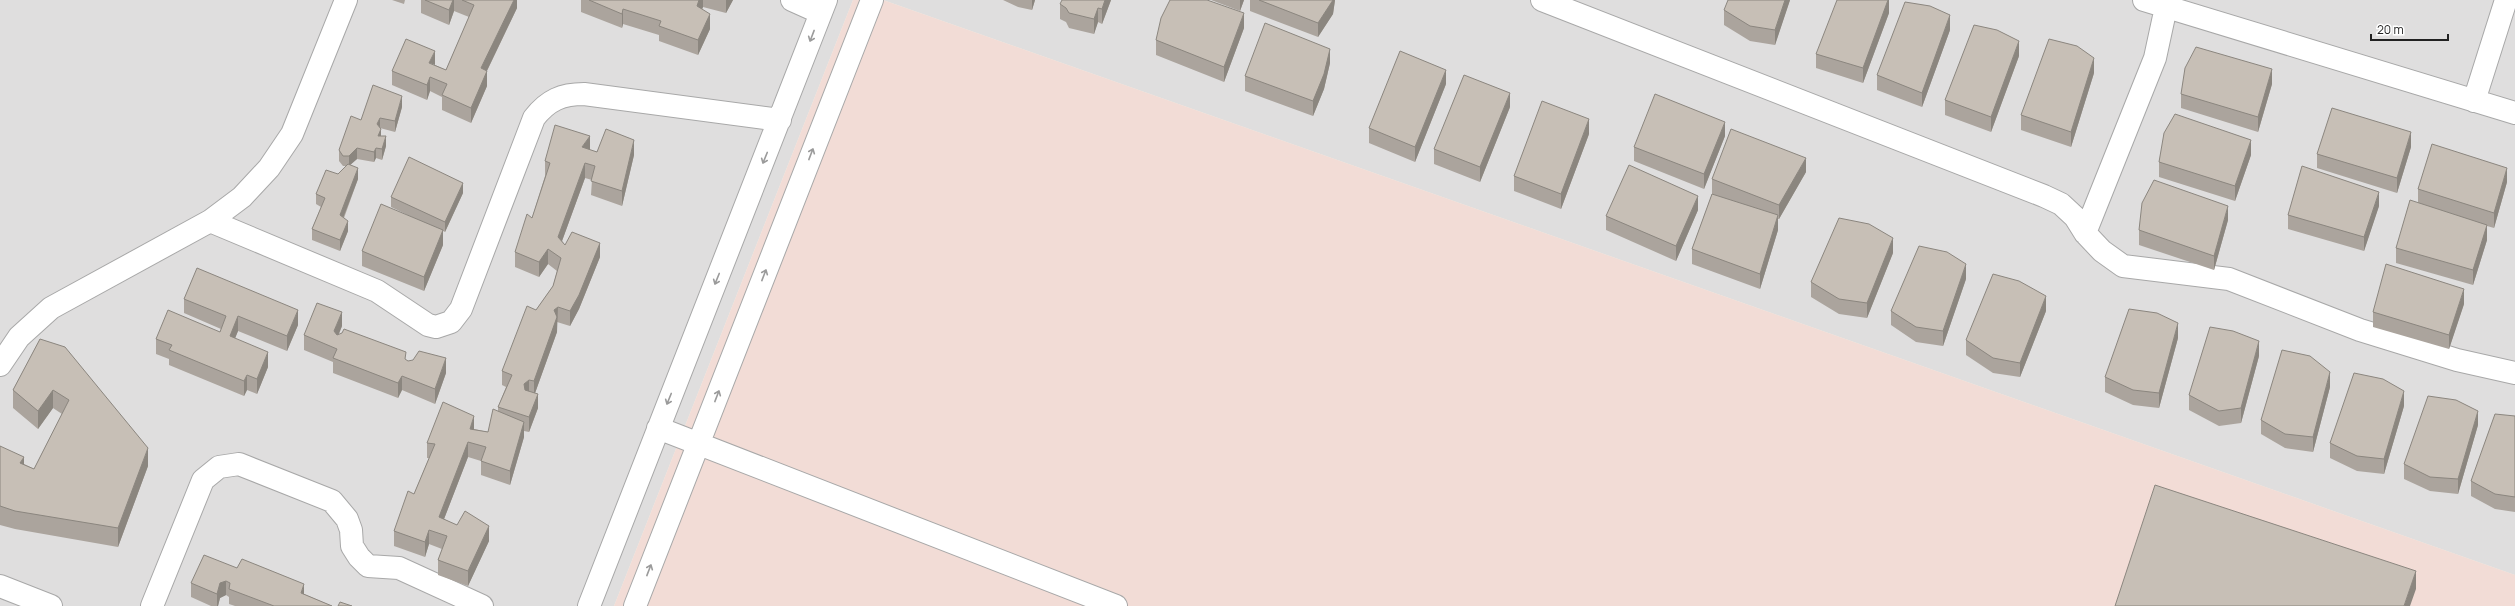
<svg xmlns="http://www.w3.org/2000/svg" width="2515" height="606" font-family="Manrope,sans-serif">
  <rect width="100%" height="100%" fill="#f1f0e7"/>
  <path fill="#dfdede" d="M0,0h853l-239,606h-614z
    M883,0h1632v575z"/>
  <path fill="#f2dcd6" d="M853,0h30l1632,575v31h-1901z"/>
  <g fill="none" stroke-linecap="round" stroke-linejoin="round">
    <g stroke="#a8a8a8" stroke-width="24">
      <path id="minor" d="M792,0l29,13
        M1542,0l502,196 17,8 14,13 10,16 17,18 21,15 106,13 131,51 97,30 58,13
        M2144,0l371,113
        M2474,101l32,-101
        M210,221l167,70 51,34 8,2 15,-5 10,-13 73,-191c14,-18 28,-24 50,-24l196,26
        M2085,233l70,-175 11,-51
        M0,365l19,-28 32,-29 159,-87 32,-24 27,-29 23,-34 54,-134
        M658,428l458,178
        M0,586l51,20
        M152,606l51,-126 16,-13 20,-3 93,37 15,18 4,11 1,16 7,11 9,9 31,2 83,38
        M589,606l237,-606
        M635,606l237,-606"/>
    </g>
    <use href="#minor" stroke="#fff" stroke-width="22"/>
  </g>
  <path fill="#aba49d" d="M392,0h13l-1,4z
    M421,0h96v8l-30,63v15l-16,37 -29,-13v-13l-12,-6 -3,9 -35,-15v-14l43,-6 11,5 23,-53 -15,-6 -5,14 -28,-12z
    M581,0h152l-7,13 -23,-6 -1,2 8,20 -12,26 -39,-14v-6l-36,-11 -1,4 -41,-16z
    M1003,0h32l-3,10 -14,-3z
    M1111,0l-9,24 -4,-2 -4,12 -25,-6 -3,-6 -6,-3v-15z
    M1211,0h33l-4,11z
    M1250,0h85l-2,14 -15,23 -68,-26z
    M1790,0l-15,45 -25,-4 -26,-16v-15z
    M1889,0v13l-26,70 -47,-15v-14z
    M1244,28l-20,54 -68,-27v-15z
    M1950,30l-28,77 -45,-17v-15z
    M2019,56l-28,76 -46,-17v-15z
    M1330,63l-6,26 -11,27 -68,-25v-15z
    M2094,73l-23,74 -50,-17v-15z
    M1446,84l-31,78 -46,-19v-15z
    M2272,84l-14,48 -77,-24v-14z
    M402,107l-7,25 -15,-4 1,8 5,10 -4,14 -6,-2 -2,4 -17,-3 -7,6 8,14 -14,39 4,13 -8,20 -28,-11v-11l9,-22 -5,-3v-10l31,-28h-4l-4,-5v-11l22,-30z
    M1510,107l-30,75 -46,-18v-15z
    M1589,134l-28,75 -47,-18v-15z
    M1725,136l-21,53 -70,-28v-14z
    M2411,147l-14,46 -80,-25v-14z
    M590,150l7,2 37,3 -12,51 -31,-11 1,-15 -7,-2 -23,63 3,4 35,12 -21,52 -9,17 -13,-4v10l-22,61 3,15 -9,24 -5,-1v6l-14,48 -29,-10v-14l-13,-4 -24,62 45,22 -21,45 -30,-11v-15l4,-11 -13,-5 -4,13 -31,-11v-15l20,-37 15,-36h-2v-15l47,-14 14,3 10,-21v-4l8,-20 -4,-2v-14l34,-61 17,-24 4,-15 -9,-7 -9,13 -24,-10v-15l17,-34 13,-42v-15z
    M2251,155l-16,46 -76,-24v-15z
    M1806,172l-27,47h-1v11l-18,59 -68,-25v-15l20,-55v-15z
    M2507,182l-13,46 -7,-2v14l-14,45 -77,-22v-15l22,-45v-14z
    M463,193l-18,39 -2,-1v14l-19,46 -62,-25v-15l56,-31 -27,-13v-10z
    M2379,206l-15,45 -76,-22v-14z
    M1698,210l-22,51 -70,-31v-14z
    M2228,220l-14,50 -75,-25v-15z
    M1893,253l-26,65 -28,-4 -28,-17v-15z
    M1966,279l-23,67 -27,-4 -25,-17v-14z
    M184,299l114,26 -11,26 -49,-20 -3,7 33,29 -11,27 -10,-4 -3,6 -75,-31v-6l-13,-5v-15l64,-7 1,-3 -37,-16z
    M2464,304l-15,45 -76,-22v-15z
    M2046,311l-26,66 -27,-4 -27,-18v-15z
    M342,326l-3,8 67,26 2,1 38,12 -11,31 -33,-14 -4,8 -65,-25v-11l-29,-12v-15z
    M2178,338l-19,70 -26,-3 -28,-13v-15z
    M40,339l108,127 -30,81 -103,-18 -15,-4v-79l24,18 10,5 28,-55 -9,-6 -15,21 -25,-21v-18z
    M2259,356l-18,67 -22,3 -30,-16v-15z
    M2330,387l-17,65 -28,-4 -24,-14v-14z
    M2404,406l-20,68 -27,-3 -27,-13v-15z
    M2515,416v96l-20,-3 -24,-13v-15z
    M2478,425l-20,69 -28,-3 -26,-12v-15z
    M237,568l67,26 28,12h-97l-6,-2v-7l-3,-2 -6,3 -2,8h-7l-20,-9v-14z"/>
  <path fill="#8b867f" d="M453,0h1v11l-5,14v-15z
    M514,0h3v8l-36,75v-15z
    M699,0h4v7l-6,14v-15z
    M726,0h7l-7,13z
    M1032,0h3l-3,10z
    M1105,0h6l-9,24v-15z
    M1240,0h4l-4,11z
    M1333,0h2l-2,14 -15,23v-14z
    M1785,0h5l-15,45v-15z
    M1888,0h1v13l-26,70v-15z
    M1098,8v14l-4,12v-15z
    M623,9v15l-1,4v-14z
    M1244,13v15l-20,54v-15z
    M710,14v15l-12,26v-15z
    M1950,15v15l-28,77v-14z
    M2019,41v15l-28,76v-15z
    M1330,49v14l-6,26 -11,27v-15z
    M435,51v14l-6,-2z
    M2094,58v15l-23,74v-15z
    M2272,69v15l-14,48v-15z
    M1446,70v14l-31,78v-15z
    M487,71v15l-16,37v-15z
    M430,77v14l-3,9v-15z
    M1510,93v14l-30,75v-15z
    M402,96v11l-7,25v-11z
    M380,118v10l-3,-4z
    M1589,119v15l-28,75v-15z
    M1725,122v14l-21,53v-15z
    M381,129v10l-3,-3z
    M2411,132v15l-14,46v-15z
    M386,136v10l-4,14v-11z
    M590,136v15l-8,-4z
    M634,140v15l-12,51v-15z
    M2251,140v15l-16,46v-15z
    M357,148v11l-8,7v-10z
    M376,148v10l-2,4v-10z
    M1806,158v14l-27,47v-14z
    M585,163v15l-27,74v-15z
    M358,168v11l-18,47v-11z
    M2507,168v14l-13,46v-15z
    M463,183v10l-18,39v-10z
    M2379,192v14l-15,45v-14z
    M1698,196v14l-22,51v-15z
    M2228,206v14l-14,50v-14z
    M1778,215v15l-18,59v-15z
    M348,221v10l-8,20v-11z
    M2487,225v15l-14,45v-15z
    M443,230v15l-19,46v-14z
    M1893,238v15l-26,65v-15z
    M600,243v14l-21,52 -9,17v-15z
    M548,249v15l-9,13v-15z
    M1966,264v15l-23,67v-15z
    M2464,289v15l-15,45v-14z
    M2046,296v15l-26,66v-14z
    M558,307l-1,25 -23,64v-15l20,-71z
    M298,310v15l-11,26v-15z
    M342,312v14l-8,19v-14z
    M238,316v15l-8,20v-15z
    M2178,323v15l-19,70v-15z
    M2259,341v15l-18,67v-15z
    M268,352v15l-11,27v-15z
    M446,358v15l-11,31v-15z
    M2330,372v15l-17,65v-15z
    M247,375v15l-3,6v-15z
    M402,376v14l-4,8v-15z
    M529,380v15l-5,4v-15z
    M53,390v18l-15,21v-18z
    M2404,391v15l-20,68v-15z
    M538,394v14l-9,24v-15z
    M2478,411v14l-20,69v-15z
    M474,416v15l-4,12v-14z
    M524,422v15l-14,48v-14z
    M468,442v15l-29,75v-15z
    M148,448v18l-30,81v-19z
    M24,457v18l-4,-12z
    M489,526v15l-21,45v-15z
    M429,530v14l-4,13v-15z
    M2416,571v18l-6,17h-6z
    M226,581v14l-6,3 -2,8h-1v-12l3,-11z
    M304,584v15l-3,-6z"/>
  <path fill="#c7bfb6" stroke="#8b867f" d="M425,0h28l-4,10z
    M462,0h52l-33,68 6,3 -16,37 -29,-13 5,-11 -17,-7 -3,8 -35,-14 14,-32 29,12 -6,12 17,7 28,-65z
    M589,0h110l-2,6 13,8 -12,26 -39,-14 2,-5 -38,-12 -1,5z
    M1062,0h43l-3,9 -4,-1 -4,11 -25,-6 -3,-5 -6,-4z
    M1170,0h37l37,13 -20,54 -68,-27 5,-22z
    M1259,0h74l-15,23z
    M1728,0h57l-10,30 -25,-4 -26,-16z
    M1837,0h51l-25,68 -47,-14z
    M1905,2l25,4 20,9 -28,78 -45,-18z
    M1265,23l65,26 -6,25 -11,27 -68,-25z
    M1974,25l23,5 22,11 -28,76 -46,-17z
    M2049,39l28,7 17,12 -23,74 -50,-17z
    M2196,47l76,22 -14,48 -77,-23 4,-26z
    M1400,51l46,19 -31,77 -46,-19z
    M1464,75l46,18 -30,74 -46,-18z
    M373,85l29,11 -7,25 -15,-3 -3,6 4,5 -3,7h8l-4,13 -6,-1 -2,4 -17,-4 -8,8h-6l-4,-6 12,-34 10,4z
    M1655,94l70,28 -21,52 -70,-27z
    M1542,101l47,18 -28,75 -47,-18z
    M2332,108l79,24 -14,46 -80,-24z
    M2175,114l76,26 -16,46 -76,-24 5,-29z
    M555,125l35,11 -8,11 15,5 9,-23 28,11 -12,51 -31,-10 4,-15 -10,-3 -27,74 7,8 7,-13 28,11 -21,52 -9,16 -12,-4 -4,3 3,7 -23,64 -5,-1 -5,4 1,6 13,4 -9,23 -31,-10 14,-32 -10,-4 25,-65 9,4 17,-24 8,-28 -13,-9 -9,13 -24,-10 12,-38 5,4 18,-55 -5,-2z
    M1731,129l75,29 -27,47 -67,-26z
    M2432,144l75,24 -13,45 -76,-24z
    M409,157l54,26 -18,39 -54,-25z
    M348,164l10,4 -18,47 8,6 -8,19 -28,-11 13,-31 -9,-4 10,-24 12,4z
    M1629,165l69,31 -22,50 -70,-30z
    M2302,166l77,26 -15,45 -76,-22z
    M2154,180l74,26 -14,50 -75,-26 3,-27z
    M1712,194l66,21 -18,59 -68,-25z
    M2410,200l77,25 -14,45 -77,-22z
    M381,204l62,26 -19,47 -62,-26z
    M1839,218l30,6 24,14 -26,65 -28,-4 -28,-17z
    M1919,246l28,6 19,12 -23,67 -27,-4 -25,-16z
    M2386,264l78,25 -15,46 -76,-23z
    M197,268l101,42 -11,26 -49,-20 -8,20 38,16 -11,27 -10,-4 -3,6 -75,-31 3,-5 -16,-6 12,-29 52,22 6,-16 -42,-17z
    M1993,274l26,7 27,15 -26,67 -27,-5 -27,-18z
    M317,303l25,9 -8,19 3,4 5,-2 2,-4 62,23 -1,7 3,2 5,-1 6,-9 27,7 -11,31 -33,-13 -4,7 -65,-25 4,-9 -33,-14z
    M2129,309l28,4 21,10 -19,70 -26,-3 -28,-13z
    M2210,327l23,4 26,10 -18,67 -22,3 -30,-16z
    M40,339l25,8 83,101 -30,80 -103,-17 -15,-5v-60l24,11 -4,6 14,6 35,-69 -16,-10 -15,21 -25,-21z
    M2282,350l28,6 20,16 -17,65 -28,-3 -24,-14z
    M2354,373l29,6 21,12 -20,68 -27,-3 -27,-13z
    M2428,396l28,4 22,11 -20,68 -28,-2 -26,-13z
    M443,402l31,14 -4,13 18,3 5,-23 31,13 -14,49 -29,-10 5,-14 -18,-5 -29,75 18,8 8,-14 24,15 -21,45 -30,-11 9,-24 -18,-6 -4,12 -31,-11 14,-40 6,3 21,-50 -8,-1z
    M2495,414l20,2v81l-20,-3 -24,-13z
    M2155,485l261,86 -12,35h-289z
    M204,555l33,13 5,-9 62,25 -3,9 31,13h-58l-45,-17 1,-6 -4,-2 -6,2 -3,11 -26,-11z
    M340,602l12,4h-14z"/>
  <defs><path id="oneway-shaft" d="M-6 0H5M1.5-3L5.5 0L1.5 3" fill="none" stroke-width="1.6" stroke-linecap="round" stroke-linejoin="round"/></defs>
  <g stroke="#9b9b9b">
    <use href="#oneway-shaft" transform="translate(812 36) rotate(111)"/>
    <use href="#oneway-shaft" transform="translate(811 154) rotate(-69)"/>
    <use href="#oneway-shaft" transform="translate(765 158) rotate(112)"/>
    <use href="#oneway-shaft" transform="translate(764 275) rotate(-69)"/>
    <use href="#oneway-shaft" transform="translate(717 279) rotate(112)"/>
    <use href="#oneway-shaft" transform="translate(717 396) rotate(-69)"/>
    <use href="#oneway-shaft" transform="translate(669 399) rotate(112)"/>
    <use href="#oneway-shaft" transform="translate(649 570) rotate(-69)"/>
  </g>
  <path d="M2371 34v6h77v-6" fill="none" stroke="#212121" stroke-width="2"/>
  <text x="2377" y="34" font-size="12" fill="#212121" stroke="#ffffff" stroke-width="3" paint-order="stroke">20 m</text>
</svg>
